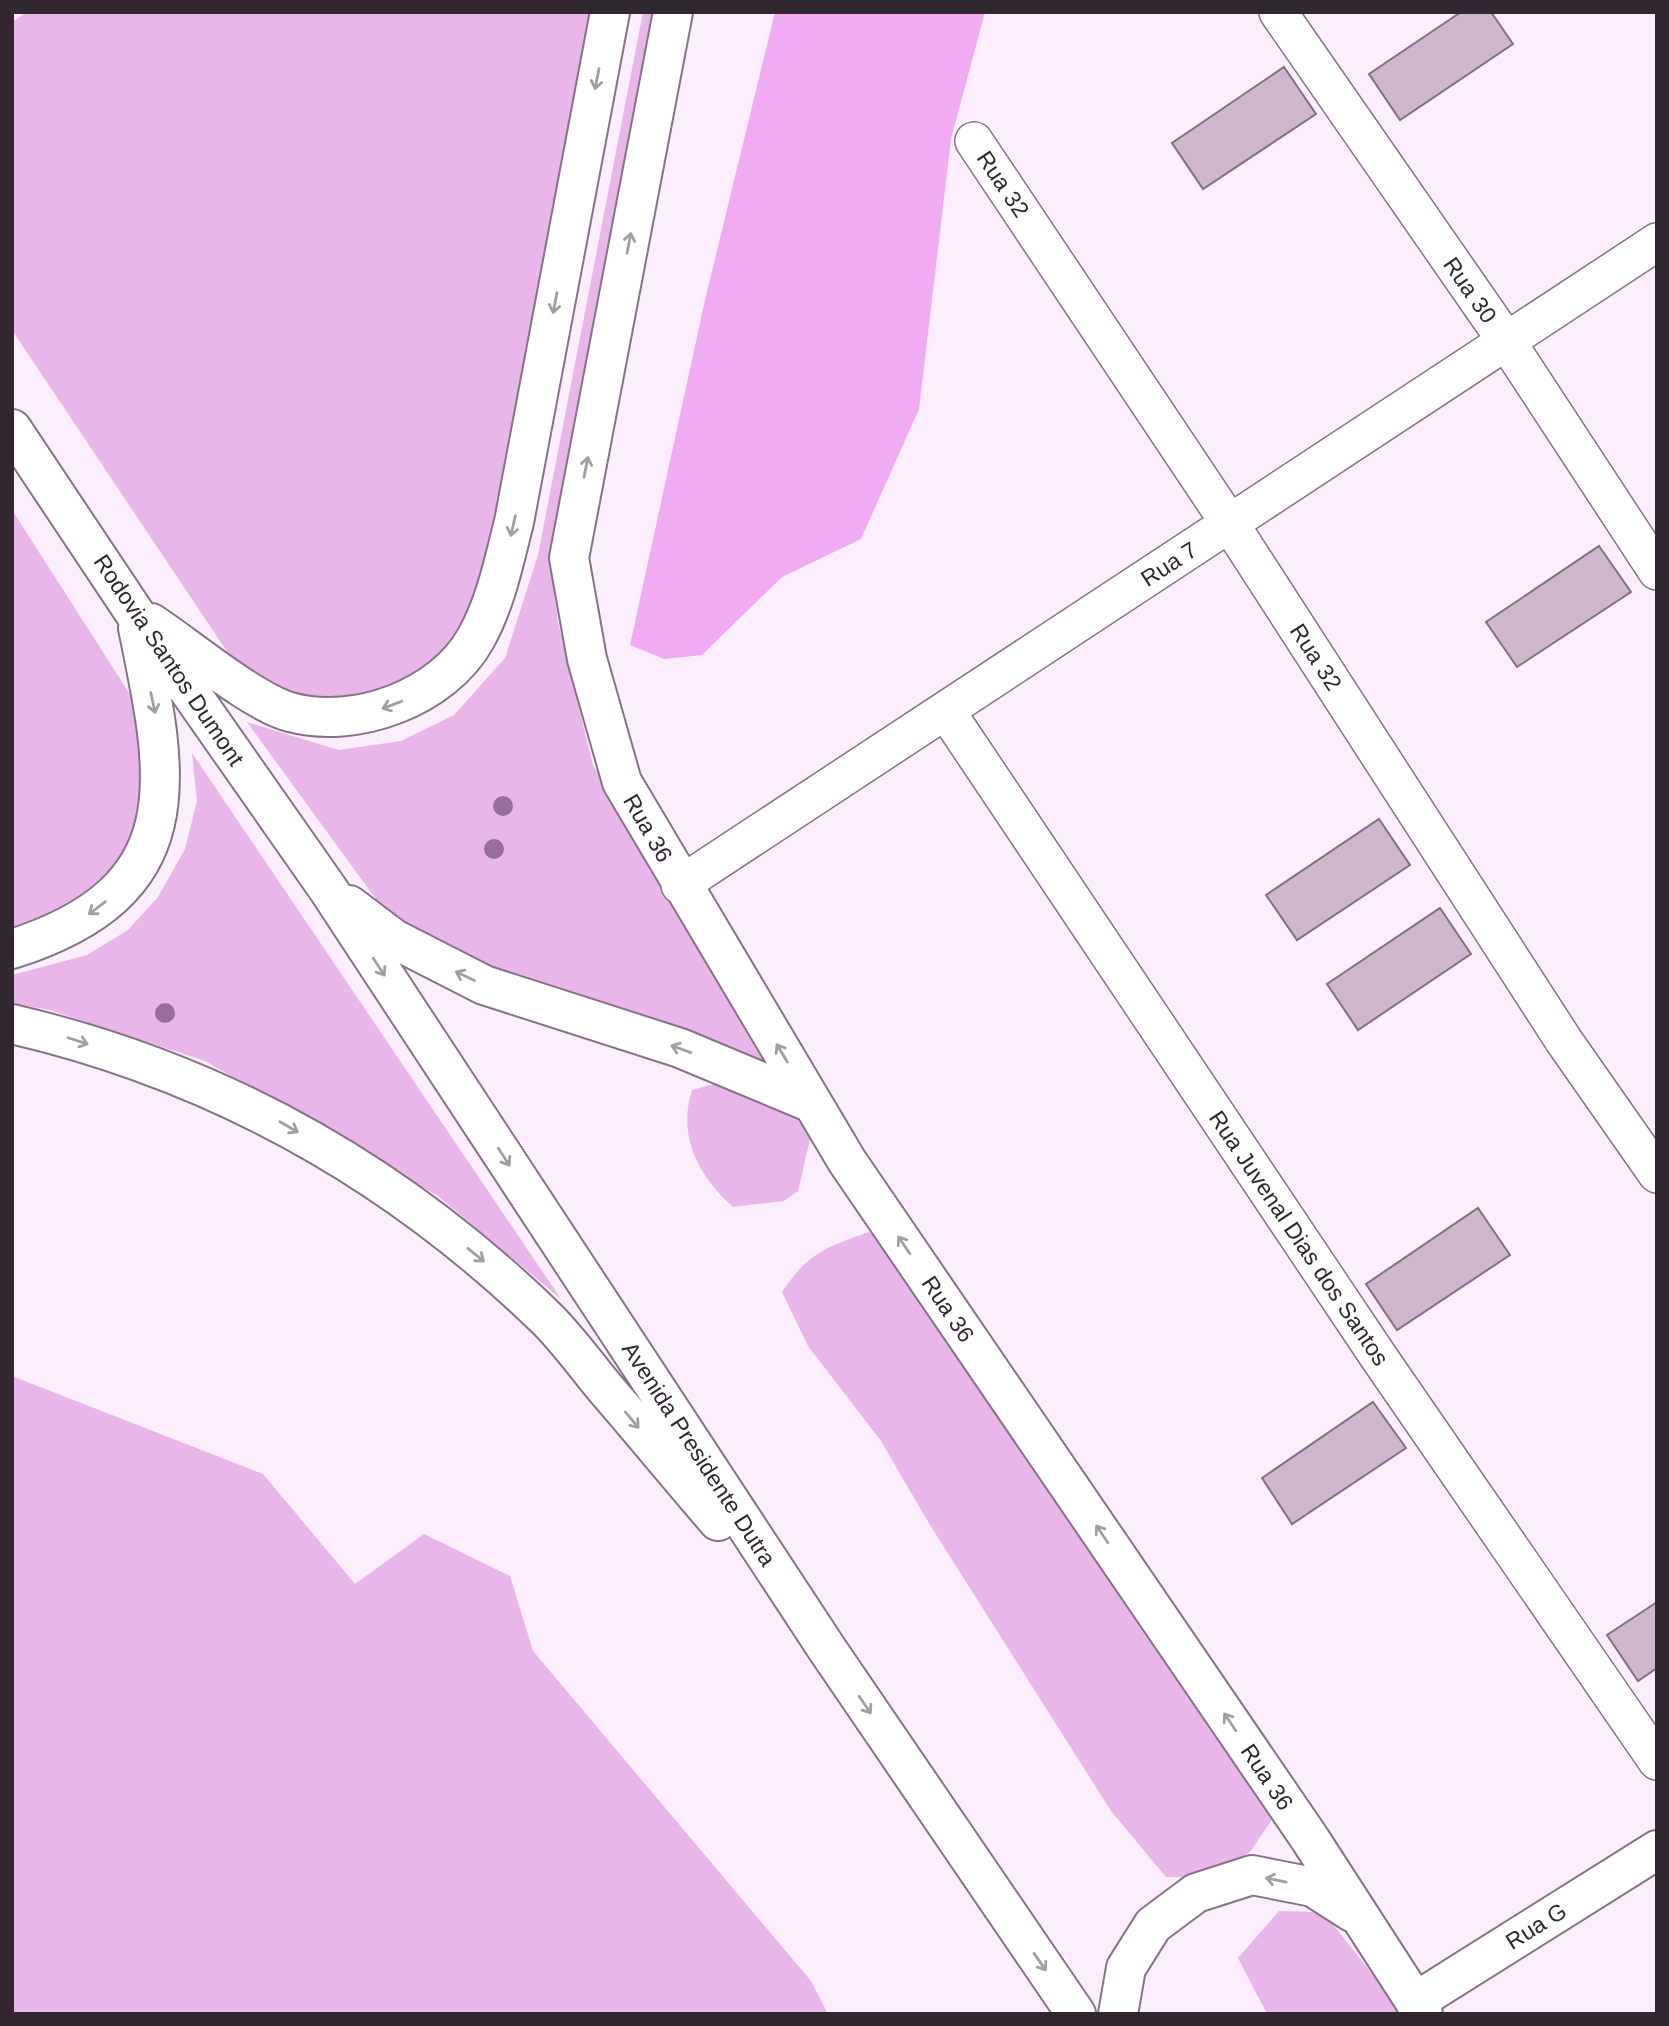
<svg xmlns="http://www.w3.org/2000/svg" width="1669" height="2026" font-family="Arial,sans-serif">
  <rect width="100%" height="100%" fill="#fdeefd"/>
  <path fill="#e9b6ea" d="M27,12h572l-104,547 -43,98 -92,48 -69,-9 -37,-17 -24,-23 -218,-326v-308z
    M643,12h15l-107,556 7,54 35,143 75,128 131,200 -282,-109 -131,-71 -139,-191 92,28 62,-9 53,-26 51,-57 33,-103z
    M12,510l121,189 24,78 -47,117 -98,39z
    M192,753l369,546 -123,-103 -233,-135 -156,-51 -37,-7v-28l75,-20 41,-25 30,-33 27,-48 12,-48z
    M710,1085h21l58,26 22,24 -13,56 -14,10 -51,6c-34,-31 -56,-70 -41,-117z
    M869,1232l59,42 343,513v34l-21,31 -44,26 -40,-1 -55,-66 -181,-286 -49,-84 -73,-95 -26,-54c26,-39 44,-45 87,-60z
    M12,1376l251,98 92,110 69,-50 86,42 23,75 278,330 17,33h-816z
    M1279,1911l44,1 81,102h-137l-29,-56z"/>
  <path fill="#f0abf2" d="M775,12h210l-34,127 -32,270 -58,130 -79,38 -80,78 -38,4 -34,-14 75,-345z"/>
  <path fill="#cfb6cf" stroke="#856e85" stroke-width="2" d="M1461,12h30l22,32 -113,76 -31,-46z
    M1284,67l32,47 -113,75 -31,-46z
    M1599,546l32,46 -114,75 -31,-45z
    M1379,819l31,46 -113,75 -31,-45z
    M1440,908l31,46 -113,76 -31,-46z
    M1478,1208l32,47 -113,75 -31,-46z
    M1373,1402l33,46 -114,76 -30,-46z
    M1657,1602v66l-19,13 -31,-46z"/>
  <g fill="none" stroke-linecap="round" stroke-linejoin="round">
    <g stroke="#887289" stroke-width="40">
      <path id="minor" d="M1278,12l229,330 150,229
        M974,141l256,383 334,517 93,133
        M946,711l432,645 279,405
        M680,885l977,-643"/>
    </g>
    <g stroke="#887289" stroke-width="42">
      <path id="tertiary" d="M1415,2002l242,-152"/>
    </g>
    <g stroke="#887289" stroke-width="42">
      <path id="trunk" d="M673,12l-104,546 18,101 35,123 225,379 463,678 113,175
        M12,429l122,183 194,277 499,760 249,365
        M151,623c35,23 102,79 139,89 65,18 153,-14 186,-74 20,-36 28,-77 38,-116l96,-510
        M349,905l45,34 90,46 196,63 132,55
        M12,949c181,-58 158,-168 126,-321
        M12,1024c206,48 384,148 535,295 21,21 39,46 58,69 38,44 75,89 113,133
        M1118,2014l8,-46 27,-43 43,-32 56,-18 61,12 39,25"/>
    </g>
    <use href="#minor" stroke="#fff" stroke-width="37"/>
    <use href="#tertiary" stroke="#fff" stroke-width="38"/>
    <use href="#trunk" stroke="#fff" stroke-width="38"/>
  </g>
  <g fill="#986f9b">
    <circle cx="503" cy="806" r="10"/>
    <circle cx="494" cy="849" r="10"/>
    <circle cx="165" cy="1013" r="10"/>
  </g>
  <defs><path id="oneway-shaft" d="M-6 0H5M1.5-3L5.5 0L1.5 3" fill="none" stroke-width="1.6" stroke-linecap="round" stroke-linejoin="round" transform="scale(1.75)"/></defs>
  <g stroke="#a29ea2">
    <use href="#oneway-shaft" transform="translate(597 79) rotate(101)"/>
    <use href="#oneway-shaft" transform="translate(629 243) rotate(-79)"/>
    <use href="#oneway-shaft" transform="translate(555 303) rotate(101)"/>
    <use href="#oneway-shaft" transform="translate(586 467) rotate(-79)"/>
    <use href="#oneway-shaft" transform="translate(513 526) rotate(103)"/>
    <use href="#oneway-shaft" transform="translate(153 703) rotate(78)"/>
    <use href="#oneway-shaft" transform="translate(392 705) rotate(159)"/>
    <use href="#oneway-shaft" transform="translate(97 908) rotate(143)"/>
    <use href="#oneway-shaft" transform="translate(379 967) rotate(57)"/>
    <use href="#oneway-shaft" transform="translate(465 976) rotate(-155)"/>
    <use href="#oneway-shaft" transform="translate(78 1041) rotate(18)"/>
    <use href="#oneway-shaft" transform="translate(681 1049) rotate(-160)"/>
    <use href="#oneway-shaft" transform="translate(782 1053) rotate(-121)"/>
    <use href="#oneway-shaft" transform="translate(289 1127) rotate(30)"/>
    <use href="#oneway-shaft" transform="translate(504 1157) rotate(57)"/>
    <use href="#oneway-shaft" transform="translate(904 1245) rotate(-124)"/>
    <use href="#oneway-shaft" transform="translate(476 1255) rotate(39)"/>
    <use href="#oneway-shaft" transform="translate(632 1420) rotate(50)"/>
    <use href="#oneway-shaft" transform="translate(1102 1534) rotate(-124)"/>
    <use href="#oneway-shaft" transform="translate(865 1705) rotate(56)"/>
    <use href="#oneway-shaft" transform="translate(1230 1722) rotate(-124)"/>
    <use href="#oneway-shaft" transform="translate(1276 1880) rotate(-168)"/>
    <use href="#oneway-shaft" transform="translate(1040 1962) rotate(55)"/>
  </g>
  <g text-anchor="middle" stroke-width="5" stroke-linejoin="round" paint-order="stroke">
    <g font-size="23" fill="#302731" stroke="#fff">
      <text transform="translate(1003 184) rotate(56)" y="8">Rua 32</text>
      <text transform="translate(1470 290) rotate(55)" y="8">Rua 30</text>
      <text transform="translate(1169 564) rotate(-33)" y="8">Rua 7</text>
      <text transform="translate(1316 657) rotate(57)" y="8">Rua 32</text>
      <text transform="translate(169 660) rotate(56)" y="8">Rodovia Santos Dumont</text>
      <text transform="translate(648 828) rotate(60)" y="8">Rua 36</text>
      <text transform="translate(1299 1238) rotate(56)" y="8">Rua Juvenal Dias dos Santos</text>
      <text transform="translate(948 1309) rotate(56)" y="8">Rua 36</text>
      <text transform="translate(699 1454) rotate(57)" y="8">Avenida Presidente Dutra</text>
      <text transform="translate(1267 1777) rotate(56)" y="8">Rua 36</text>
      <text transform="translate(1536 1926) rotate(-32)" y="8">Rua G</text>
    </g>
  </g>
  <rect width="1669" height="2026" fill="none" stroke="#302731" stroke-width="28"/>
</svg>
